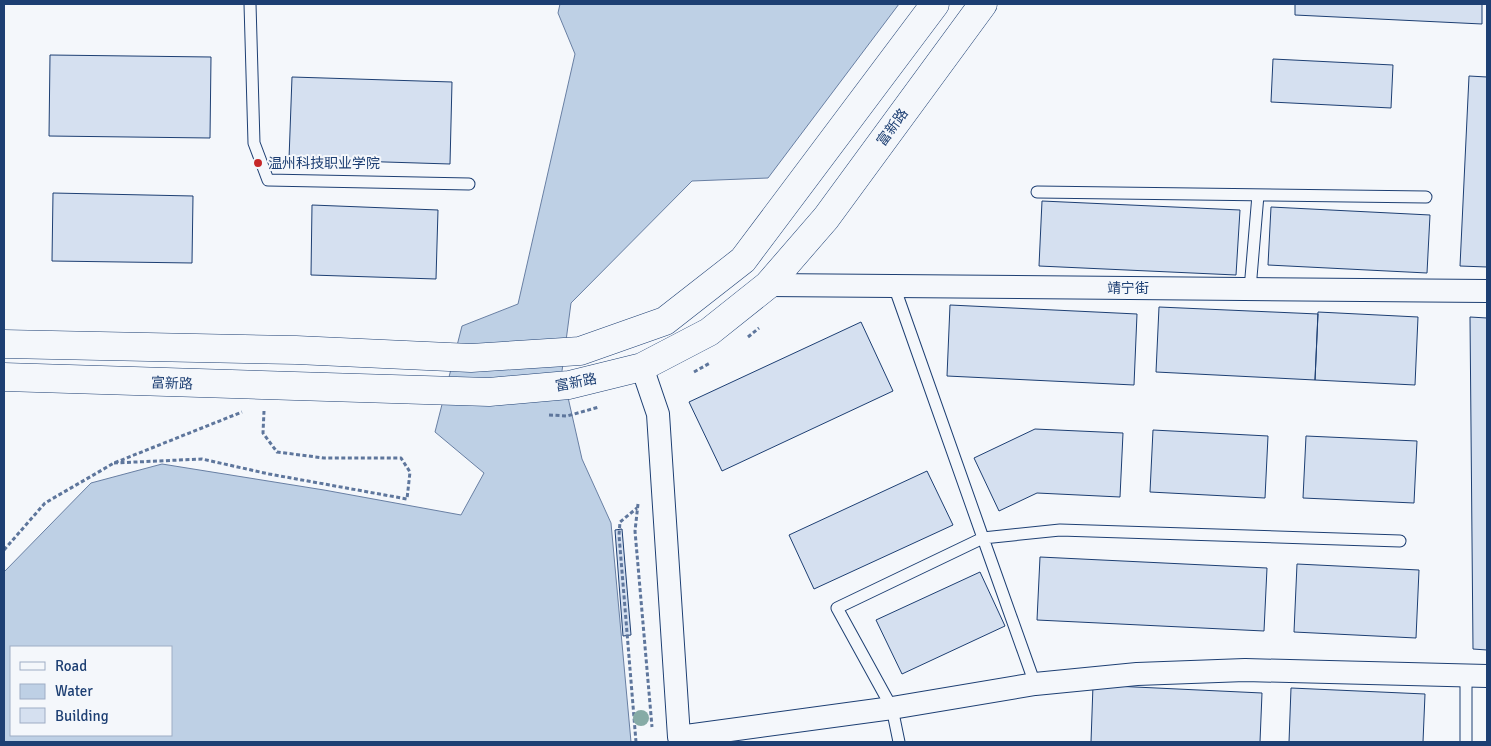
<svg xmlns="http://www.w3.org/2000/svg" width="1491" height="746" font-family="Signika,'Noto Sans SC',sans-serif">
  <rect width="100%" height="100%" fill="#f4f7fb"/>
  <path fill="#bed0e5" stroke="#687fa3" fill-rule="evenodd" d="M560,4h339l-131,174 -76,3 -121,122 -9,68 20,88 29,64 20,219h-627v-170l87,-89 71,-19 162,26 137,25 23,-42 -49,-41 27,-106 56,-22 57,-250 -17,-41zM11,647h160v88h-160z"/>
  <path fill="#d5e0f0" stroke="#1d3f73" d="M1295,4h187v20l-187,-9z
    M50,55l161,2 -1,81 -161,-2z
    M1273,59l120,6 -2,43 -120,-6z
    M1469,76l18,1v190l-27,-1z
    M292,77l160,5 -2,82 -161,-5z
    M53,193l140,3 -1,67 -140,-2z
    M1042,201l198,9 -4,65 -197,-9z
    M312,205l126,5 -2,69 -125,-4z
    M1271,207l159,8 -3,58 -159,-8z
    M950,305l187,9 -3,71 -187,-9z
    M1159,307l159,7 -3,66 -159,-8z
    M1318,312l100,5 -3,68 -100,-5z
    M1470,317l17,1v332l-14,-1z
    M861,322l32,69 -171,80 -33,-69z
    M1035,429l88,4 -3,64 -83,-4 -38,18 -25,-53z
    M1153,430l115,6 -3,62 -115,-6z
    M1306,436l111,5 -3,62 -111,-5z
    M927,471l26,54 -139,64 -25,-54z
    M622,529l9,106 -8,1 -8,-106z
    M1040,557l227,11 -3,63 -227,-11z
    M1297,564l122,6 -3,68 -122,-6z
    M980,572l25,54 -103,48 -26,-54z
    M1093,685l169,8 -2,49h-169z
    M1291,688l134,6 -2,48h-134z"/>
  <g fill="none" stroke-linecap="round" stroke-linejoin="round">
    <g stroke="#1d3f73" stroke-width="13">
      <path id="lane" d="M250,4l4,139 14,37 201,4
        M1037,192l389,5
        M894,286l89,252 -146,70 55,100 7,34
        M1250,289l8,-94
        M1035,684l-52,-146 77,-8 340,11
        M1466,742v-67"/>
    </g>
    <g stroke="#1d3f73" stroke-width="24">
      <path id="street" d="M768,285l719,6
        M642,367l16,47 21,323 213,-29 143,-24 102,-10 108,-4 242,6"/>
    </g>
    <g stroke="#1d3f73" stroke-width="29">
      <path id="secondary" d="M4,344l292,6 175,8 109,-7 85,-30 78,-61 192,-256
        M4,377l485,15 80,-7 73,-18 67,-35 59,-47 58,-67 157,-214"/>
    </g>
    <path stroke="#5e769c" stroke-width="3" stroke-dasharray="4 2.5" stroke-linecap="butt" d="M748,337l11,-9
      M694,372l16,-9
      M549,415l18,1 32,-9
      M114,463l88,-4 67,15 138,25 3,-27 -9,-14h-77l-47,-6 -14,-19 1,-22
      M638,504l-3,27 17,196
      M4,550l41,-47 69,-40 128,-51
      M636,742l-17,-207 1,-13 17,-14"/>
    <use href="#lane" stroke="#f4f7fb" stroke-width="11"/>
    <use href="#street" stroke="#f4f7fb" stroke-width="22"/>
    <use href="#secondary" stroke="#f4f7fb" stroke-width="28"/>
  </g>
  <circle fill="#86aba6" cx="641" cy="718" r="8"/>
  <circle fill="#c62828" stroke="#f4f7fb" stroke-width="2" cx="258" cy="163" r="5"/>
  <g text-anchor="middle" stroke-width="4" stroke-linejoin="round" paint-order="stroke">
    <g font-size="14" fill="#1d3f73" stroke="#f4f7fb">
      <text transform="translate(892 127) rotate(-54)" y="5">富新路</text>
      <text x="1128" y="293">靖宁街</text>
      <text transform="translate(576 382) rotate(-11)" y="5">富新路</text>
      <text transform="translate(172 383) rotate(2)" y="5">富新路</text>
    </g>
    <g font-size="14" fill="#1d3f73" stroke="#f4f7fb" text-anchor="start">
      <text x="268" y="168">温州科技职业学院</text>
    </g>
  </g>
  <rect width="1491" height="746" fill="none" stroke="#1d3f73" stroke-width="10"/>
  <rect x="10" y="646" width="162" height="90" fill="#f4f7fb" stroke="#9eadc5"/>
  <rect x="20" y="662" width="25" height="8" fill="#f4f7fb" stroke="#9eadc5"/>
  <text x="55" y="671" font-size="15" fill="#1d3f73">Road</text>
  <rect x="20" y="684" width="25" height="15" fill="#bed0e5" stroke="#9eadc5"/>
  <text x="55" y="696" font-size="15" fill="#1d3f73">Water</text>
  <rect x="20" y="708" width="25" height="15" fill="#d5e0f0" stroke="#9eadc5"/>
  <text x="55" y="721" font-size="15" fill="#1d3f73">Building</text>
</svg>
